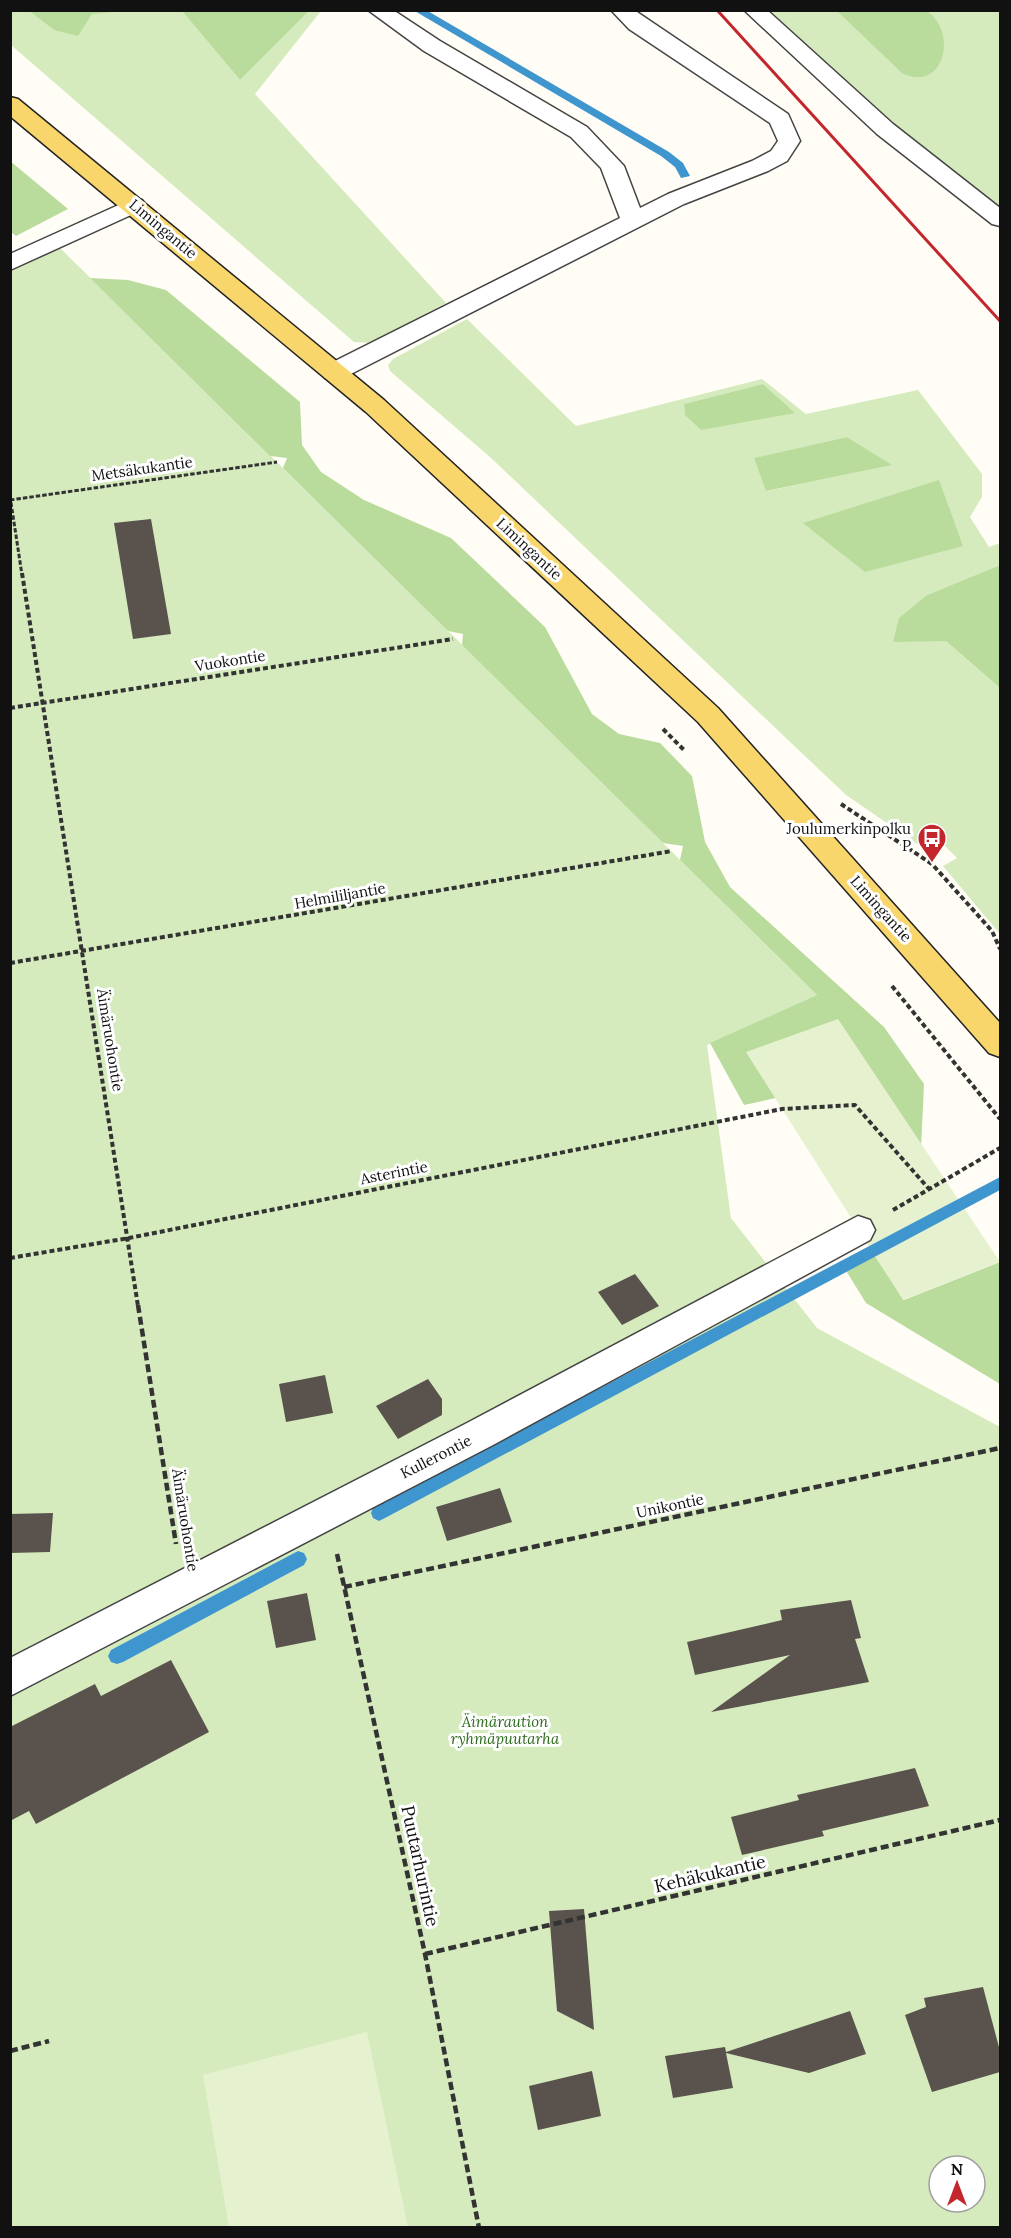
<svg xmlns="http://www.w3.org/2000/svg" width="1011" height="2238" font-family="Lora,serif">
  <rect width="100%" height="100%" fill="#fffdf5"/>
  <path fill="#d5ebbd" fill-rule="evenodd" d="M124,10l58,1 58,69 69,-69h12l-66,83 191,209 -75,40 -17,-1 -343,-297v-34h18l25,19 38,-17z
    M767,11h233v199l-103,-84z
    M55,243l762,752 -110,50 24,173 86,110 183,99v800h-989l-1,-1964zM939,2166h36v36h-36z
    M467,319l109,107 186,-47 44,35 112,-24 64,84v23l-12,20 19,30 11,-4v22l-73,30 -34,46h53l54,47v246l-57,-68 14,-8 -20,-20 -18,7 -73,-50 -356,-338 -100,-86 -2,-6 5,-6zM763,384l31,29 -109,2 -1,-11zM847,437l44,28 -124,26 -12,-33z"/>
  <path fill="#b9dc9c" d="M29,11h95l-32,3 -14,22 -24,-6z
    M182,11h127l-69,69z
    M837,11h90c32,22 16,83 -25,62z
    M10,161l58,48 -52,27 -5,-4z
    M90,278l38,2 38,10 134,112 2,43 19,27 43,28 87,38 94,89 47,87 27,20 41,9 32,33 13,66 25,45 154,140 40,57 -3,64 -174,-96 29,46 -32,7 -34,-62 107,-48 -137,-135 3,-14 -20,-3 -201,-198 1,-11 -15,-3 -165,-163 4,-10 -17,-2z
    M763,384l32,29 -94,17 -16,-15 -1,-11z
    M847,437l45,28 -126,26 -12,-33z
    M939,480l24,66 -98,26 -62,-49z
    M1000,565v123l-54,-47 -53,1 6,-24 28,-23z
    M873,1253l31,47 96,-38v122l-134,-81 -21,-34z"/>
  <path fill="#e6f2cf" d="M838,1019l162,243 -97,38 -157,-248z
    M367,2032l41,195h-179l-26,-152z"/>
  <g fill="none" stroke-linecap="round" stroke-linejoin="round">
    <path fill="#3f96cf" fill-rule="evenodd" d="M413,10h13l243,142 14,11 7,13 -9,2 -6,-11 -14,-11z
      M1000,1177v13l-615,328 -6,3 -6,-3 -2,-5 2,-5z
      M298,1551l6,2 3,6 -3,6 -181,97 -6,2 -6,-2 -3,-6 3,-6z"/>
  </g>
  <path fill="#5a524d" d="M151,519l20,115 -38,5 -19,-116z
    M635,1274l24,32 -37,19 -24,-33z
    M325,1375l8,38 -47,9 -7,-38z
    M428,1379l14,20v16l-44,24 -22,-33z
    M500,1488l12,34 -65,19 -11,-34z
    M53,1513l-3,39 -40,1v-39z
    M307,1593l9,47 -40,8 -9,-47z
    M851,1600l10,38 -6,1 14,43 -158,30 79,-57 -95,20 -8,-33 95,-22 -2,-10z
    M171,1660l38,72 -173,92 -7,-13 -19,10v-94l85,-43 6,12z
    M915,1768l14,38 -107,25 2,5 -82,19 -11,-38 68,-17 -2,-5z
    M584,1909l10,121 -37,-19 -8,-100z
    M983,1987l17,64v21l-68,20 -27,-77 21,-8 -2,-9z
    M850,2011l16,43 -57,19 -83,-20 7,35 -60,10 -8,-42 60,-9 1,5z
    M592,2071l9,45 -63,14 -9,-44z"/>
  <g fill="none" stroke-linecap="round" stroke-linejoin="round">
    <g stroke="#444" stroke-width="3">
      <path id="minor" d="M368,10h25l47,31 147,86 37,39 16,42 28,-14 84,-33 19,-10 7,-10 -8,-18 -141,-94 -18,-19h23l154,104 12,27 -13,20 -19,10 -84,33 -341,174 -9,2 -9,-2 -4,-6 4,-6 295,-148 -19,-50 -30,-31 -147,-86z
        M744,10h23l126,114 107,84v18l-8,-2 -115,-90z
        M134,198l8,2 4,5 -4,5 -132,60v-16z
        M858,1216l12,4 5,10 -5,10 -377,205 -483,251v-38l457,-235z"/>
    </g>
    <g stroke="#222" stroke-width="3">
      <path id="major" d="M10,97l8,2 366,301 334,308 282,315v34l-11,-4 -291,-331 -332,-310 -356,-296z"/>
    </g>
    <path stroke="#333" stroke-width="3" stroke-dasharray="4.5 2" stroke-linecap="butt" d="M10,496l12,79
      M10,500l267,-38"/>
    <path stroke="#333" stroke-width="4" stroke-dasharray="5 3" stroke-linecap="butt" d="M22,573l116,733
      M10,708l443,-69
      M663,729l22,22
      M841,804l91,60 60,67 8,18
      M10,963l662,-112
      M892,986l108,133
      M893,1210l107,-62
      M10,1258l119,-20 653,-129 73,-4 74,84"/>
    <path stroke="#333" stroke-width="4.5" stroke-dasharray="8 4" stroke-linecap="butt" d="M138,1305l38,239
      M337,1554l88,400 54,274
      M344,1587l656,-139
      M425,1954l575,-134
      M10,2051l39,-10"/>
    <use href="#minor" fill="#fff" fill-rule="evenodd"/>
    <use href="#major" fill="#f9d66b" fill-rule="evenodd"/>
    <path stroke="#c4262e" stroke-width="3" d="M717,10l283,311"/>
  </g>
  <defs>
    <g id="bus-pin" transform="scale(1.5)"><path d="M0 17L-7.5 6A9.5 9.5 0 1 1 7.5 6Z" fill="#c4262e" stroke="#fff"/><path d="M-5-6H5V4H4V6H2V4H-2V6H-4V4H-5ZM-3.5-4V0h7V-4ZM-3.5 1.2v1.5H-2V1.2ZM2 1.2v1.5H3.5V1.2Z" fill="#fff"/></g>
  </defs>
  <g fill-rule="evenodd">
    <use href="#bus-pin" x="932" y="838"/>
  </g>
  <g text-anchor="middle" stroke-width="6" stroke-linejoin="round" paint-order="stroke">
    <g font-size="15" fill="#111" stroke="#fff">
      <text transform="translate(163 229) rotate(40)" y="5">Limingantie</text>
      <text transform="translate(142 469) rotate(-8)" y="5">Metsäkukantie</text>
      <text transform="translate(529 549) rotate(43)" y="5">Limingantie</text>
      <text transform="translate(230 661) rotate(-9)" y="5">Vuokontie</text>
      <text transform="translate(340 896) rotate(-10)" y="5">Helmililjantie</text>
      <text transform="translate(881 909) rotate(48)" y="5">Limingantie</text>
      <text transform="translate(110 1040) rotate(81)" y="5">Äimäruohontie</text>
      <text transform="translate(394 1173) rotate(-11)" y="5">Asterintie</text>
      <text transform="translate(436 1457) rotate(-27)" y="5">Kullerontie</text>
      <text transform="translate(670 1506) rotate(-12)" y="5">Unikontie</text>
      <text transform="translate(185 1520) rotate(81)" y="5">Äimäruohontie</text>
    </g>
    <g font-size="15" fill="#111" stroke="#fff" text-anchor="end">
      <text x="911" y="834">Joulumerkinpolku<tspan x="911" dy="17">P</tspan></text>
    </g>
    <g font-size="15" font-style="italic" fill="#2f6b1f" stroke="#fff">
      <text x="505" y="1727">Äimäraution<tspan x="505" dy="17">ryhmäpuutarha</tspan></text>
    </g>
    <g font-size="18" fill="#111" stroke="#fff">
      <text transform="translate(420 1866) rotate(78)" y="6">Puutarhurintie</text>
      <text transform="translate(710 1874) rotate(-13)" y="6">Kehäkukantie</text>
    </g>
  </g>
  <rect width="1011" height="2238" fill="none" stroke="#111111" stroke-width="24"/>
  <g transform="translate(957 2184)"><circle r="28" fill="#ffffff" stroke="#a0a0a0" stroke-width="1.5"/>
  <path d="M0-4.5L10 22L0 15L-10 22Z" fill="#c4262e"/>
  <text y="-9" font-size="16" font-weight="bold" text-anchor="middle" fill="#111111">N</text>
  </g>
</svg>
